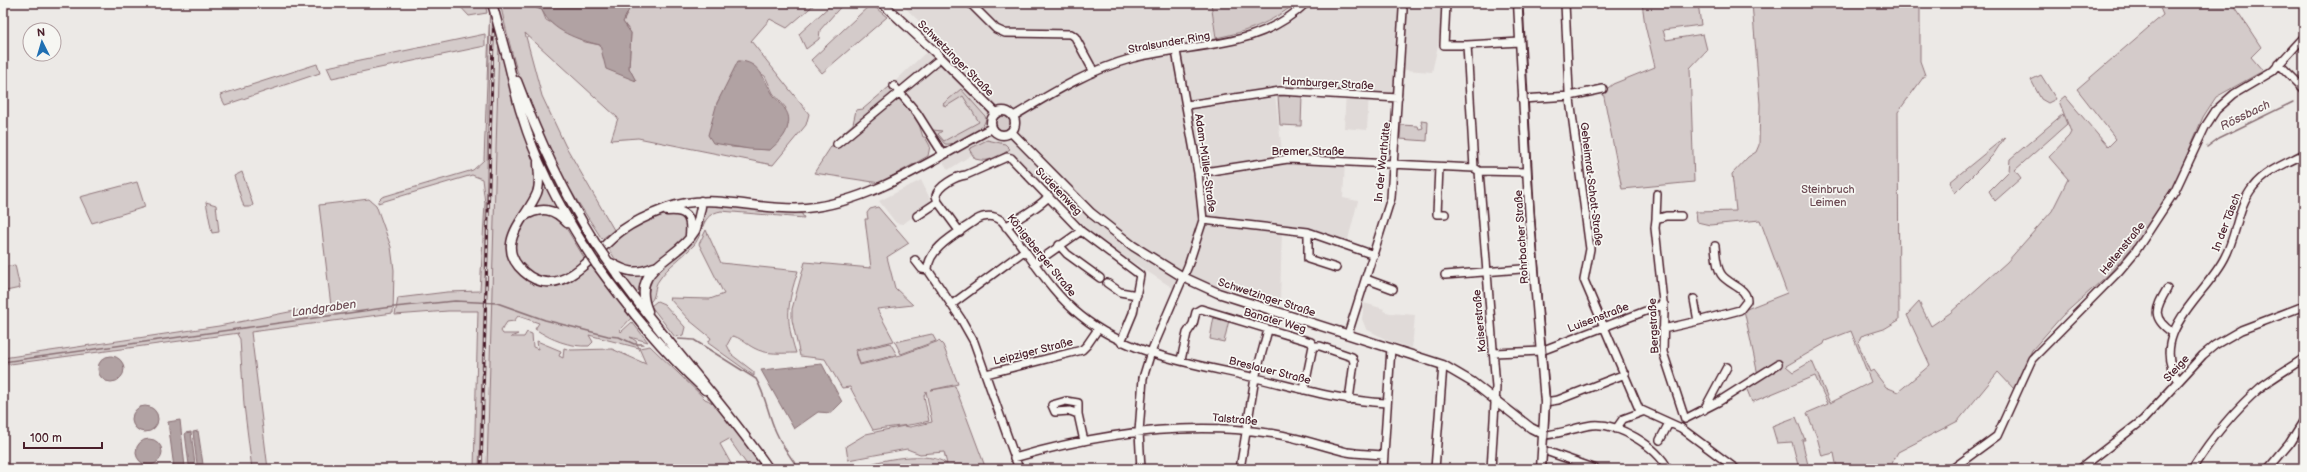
<svg xmlns="http://www.w3.org/2000/svg" width="2307" height="472" font-family="'Balsamiq Sans',sans-serif">
  <rect width="100%" height="100%" fill="#ece9e6"/>
  <filter id="ink" filterUnits="userSpaceOnUse"><feTurbulence type="fractalNoise" baseFrequency=".025" numOctaves="2"/><feDisplacementMap in="SourceGraphic" scale="8" xChannelSelector="R" yChannelSelector="G"/><feConvolveMatrix kernelMatrix="1 2 1 2 8 2 1 2 1" color-interpolation-filters="sRGB"/></filter>
  <g filter="url(#ink)">
    <path fill="#e0dad8" d="M492,3h8l-7,298h-8v-3z
      M900,3h311l4,36 75,-16 23,-20h130l-1,25 -10,44 -27,-2 -2,25 -34,-3 -2,38 -23,-2 2,-37 -72,-5 9,73 62,4 -2,35 15,3 -12,46 -40,-13 -24,-4 -2,73 -96,-26 -8,13 -78,-50 -93,-92 -13,-6 -44,28 -30,-49 -29,-34 35,-33 20,-9z
      M921,180l11,23 -29,21 -7,-1 -17,-22z
      M1364,303l20,6 -1,2 7,2 25,2 -3,33 -23,-7 -23,-12 -4,-10z
      M485,304h7l1,3 -6,162h-8z"/>
    <path fill="#d4cbca" stroke="#8f757a" fill-rule="evenodd" d="M457,3h28l2,10 -18,3z
      M490,3l-5,277 -6,189h-5l4,-158h-30l-53,4 3,-17 49,-6 33,-1 5,-88 -3,-24 -10,-4 -94,28v-2l4,-4 91,-27 11,-10z
      M500,3h24l18,7 4,10 39,22 15,3 35,35 -6,-12 2,-35 -8,-11 9,-19h125l3,3 4,-3h52l-29,25 -17,-9 -19,22 58,73 -3,11 -33,40 -135,-27 -27,2 7,-22 -93,-85 17,63 23,49 49,85 -12,9c-17,-26 -35,-53 -50,-80 -26,-49 -40,-102 -52,-156zM739,61l26,15 8,17 13,15 -16,42 -39,-3 -14,-44z
      M833,3h11l-24,27 -1,9 -13,10 -7,-15z
      M1211,3h85c-27,21 -47,28 -80,35z
      M1642,3h56l3,22 -38,5 3,10 37,-6 4,16 -17,18 4,114 -72,7 -19,-97 10,-8 42,-17 -10,-42z
      M1752,3h168v58l5,14 -27,37 1,208 -15,9 -23,7 -3,7 12,29 3,-2 13,17 12,5 32,-27 -23,-50 12,-13 12,24 19,-13 57,-51 45,-51 16,-32 -19,-22 20,-21 2,-4 -12,-31 6,-5 43,51 8,-8 -39,-50 86,-74 -5,-12h15l2,3 4,-3h53l29,44 -10,10 12,14 -47,26 -13,20 -28,66 -27,46 -39,45 -47,42 -30,34 -18,39 -16,-17 -40,49 -60,31 -9,17h-52l-3,-16 -12,3 -5,-19 -10,-24 21,-9 -13,-28 -63,26 -7,-17 13,-10 -14,-65 43,-17 -27,-73 -50,5 -13,-3 -1,-10 40,-1 -4,-37 16,-17 8,-5 3,-7 1,-41zM1851,331l20,51 -41,21 -18,-42 -19,11 -7,-6 38,-22 1,-3z
      M871,4l16,13 -65,56 -11,-13z
      M485,34v12l-153,32 -5,-11z
      M499,44c7,25 11,50 19,74 5,18 18,38 19,57 2,25 -27,39 -28,63 -1,34 27,58 60,44 8,-4 15,-11 22,-16l41,51 -12,13 1,2 11,-10 16,20 -18,-5 6,4 3,7 11,-2 55,53c17,5 48,54 60,70h-15l-21,-30 -9,5 14,25h-247zM518,316l21,7 -4,6c17,11 34,18 54,17l4,-4 -4,-7 50,13 7,16 -34,-15 -41,1 -7,-2 -1,10 -4,-2 2,-5 -24,-10 1,8 -5,-2 -1,-13 -5,-2 -3,5h-13l7,-3h-15l-2,-3 6,-9 7,-1z
      M317,64l3,9 -95,32 -5,-10z
      M2041,75l15,24 -8,4 -7,-4 -10,-19z
      M889,87l29,34 5,16h2l5,9 -2,10 -48,27 -66,-10 22,-34 17,-15 3,-14 7,-1z
      M961,89l24,27c6,12 -30,30 -40,28l-12,-14 9,1 -4,3 6,7 35,-19 -16,-26 -18,11 -2,-3z
      M1302,95l-1,31 -21,-1 -2,-29z
      M2063,114l4,10 -52,46 6,8 -26,23 -6,-10 20,-20 1,-12z
      M996 123a7 7 0 1 1 14 0a7 7 0 1 1-14 0Z
      M1421,121l7,1 -1,19 -27,-2 1,-14 17,1 1,3 4,-1z
      M531,133l30,61 33,55 -3,3 -34,-56z
      M2005,137l-12,18 -38,38 -5,-11z
      M987,140l18,4 5,5c-11,8 -20,14 -35,10l-6,-10z
      M242,172l11,33 -3,2h-6l-10,-31z
      M541,173l24,44 -36,-6z
      M137,182l8,25 -53,16 -12,-26z
      M369,199l7,6 15,42 3,23 -1,43 -142,19 17,137h-16l-8,-64 -4,-66 -3,-5 2,-1 -236,32v-7l216,-32 70,-14 42,-6 -12,-101z
      M206,202l10,3 3,27 -7,1z
      M708,205l87,6 7,3 2,4 -83,-7c-21,4 -16,20 -27,34 -11,12 -26,21 -35,35 -6,7 -2,16 -9,22 -13,-27 21,-37 35,-54 8,-10 13,-27 18,-39z
      M878,207l31,36 -22,14 8,31 18,17 -36,4 17,32 -39,9 5,15 41,-10 38,-14 4,4 15,39 -27,6 24,-4 31,83h-128c19,-10 72,-19 89,-5l-3,-12 -24,2 -13,-5 -59,11 -2,-14 20,-12 38,-8 6,1 22,-5 -6,-31 -2,5 5,25c-18,5 -36,5 -56,9l-23,-43 -8,1 -17,-29 -25,-3 -8,-36v-11l13,-47 66,6 -6,-49h3l-1,-6 3,-4z
      M547,212l16,11 22,36c-7,6 -16,15 -25,17 -31,7 -58,-22 -39,-50 2,-3 5,-8 8,-9 5,-3 12,-4 18,-5z
      M677,213l8,4c1,4 3,11 3,15 -2,9 -12,15 -19,20 -24,19 -45,28 -61,-5 24,-19 38,-31 69,-34z
      M706,230l15,33 77,8c-11,33 -13,48 -2,82 -14,0 -30,2 -42,-5 -8,-4 -14,-11 -22,-12l-5,9 5,10 22,17v4l-46,-33 3,-5 -22,-18 -20,-22 41,1 14,-5 -25,-50z
      M599,257l31,42 48,60 -25,-25 -56,-74z
      M15,265l5,23 -14,3 -3,-24z
      M616,270l31,3 -5,29z
      M657,301l7,3 21,23 -2,8 -8,2 -24,-31z
      M1214,316l15,4 -5,22 -14,-3z
      M932,334l4,7 -35,13 -6,-12z
      M890,343l7,12 -37,9 -4,-13z
      M1796,417l9,23h-3l7,29h-10l-7,-27 -15,1 -5,-17z"/>
    <path fill="#b1a2a3" stroke="#886e73" d="M524,3h108l-9,19 8,11 -2,35 7,13 -30,-12 -6,-24c-21,-5 -49,-14 -58,-35z
      M738,61c21,0 25,17 34,32 7,11 20,18 16,32 -2,12 -10,17 -18,25l-21,-1 -36,-6 -5,-8 9,-32z
      M98 369a13 13 0 1 1 26 0a13 13 0 1 1-26 0Z
      M822,364l20,38 -11,11 -13,-1 -24,17 -33,-59z
      M132 419a13 13 0 1 1 26 0a13 13 0 1 1-26 0Z
      M180,420l5,47 -11,1 -6,-46z
      M198,431l5,33h-6l-4,-32z
      M191,432l4,33h-6l-4,-32z
      M136 452a13 13 0 1 1 26 0a13 13 0 1 1-26 0Z"/>
    <g fill="none" stroke-linecap="round" stroke-linejoin="round">
      <path stroke="#886e73" stroke-width="1.5" d="M2207,147l12,-9 74,-36
        M678,339l16,1 62,39c10,17 12,36 20,53 6,14 14,25 23,37
        M3,362l381,-54 71,-7 42,2 48,17 63,16 11,1 15,7h9"/>
      <g stroke="#4a1f2b" stroke-width="10">
        <path id="minor" d="M1446,3l-2,42h23l7,123
          M1565,3l4,89 21,157 -6,31 55,129 42,19 55,41
          M972,5l24,24 9,4 66,1 4,3 19,35
          M1467,45l53,-3
          M2279,64l25,25
          M894,86l23,27 26,41
          M1522,99l48,-3 33,-7
          M1187,105l93,-14 118,7
          M1014,116c38,-23 75,-46 119,-58 62,-16 123,-7 173,-55
          M837,144l99,-82
          M1439,167l-2,47h8
          M1476,169l3,2 48,1
          M1479,171l17,216 -5,82
          M1198,173l90,-14 186,9
          M917,216l21,-14
          M1681,216h-15l-10,3 -1,9 9,83 -1,41 22,67
          M1656,219l1,-25
          M1203,220l105,12 66,23
          M1006,227c13,-10 34,-20 43,-31
          M960,232l-22,-30 -2,-6c2,-10 20,-20 30,-21l41,-18 4,1 70,73 59,44 -7,38 -12,29
          M1308,232v27l28,9
          M1059,245l8,9 33,24
          M915,260l7,9 6,1
          M1034,264l47,-33
          M1445,275l88,-7
          M1366,279l27,10
          M1107,283l13,9 17,3
          M2167,289c-12,20 -16,29 6,44
          M951,305l73,-54
          M1698,321l42,-11 7,-9c0,-14 -19,-16 -26,-27 -5,-8 -5,-19 -6,-28
          M1663,329l35,-8 -4,-22
          M1348,334l43,-136 12,-188
          M1493,353l48,-2 123,-47
          M1181,360l6,-27 6,-9 3,-12 5,-3 110,33 2,4h7l32,11 2,5 -5,38
          M986,374l96,-24 5,-5 11,-16
          M2179,381c-34,-46 29,-88 46,-124 12,-22 12,-50 28,-70 12,-16 34,-24 51,-33
          M1304,390l9,-44
          M1545,402l13,-2 67,-26
          M1704,410l23,-43
          M1078,414l-8,-3 -15,1 -3,-7 14,-4 12,2v11l6,27
          M1685,419l33,-17 60,-38
          M1616,429l7,-10 19,-7
          M1545,435c17,-1 31,-8 47,-10 26,-3 65,22 76,44
          M1660,440l9,-17
          M1543,450l53,19
          M1014,458c83,-24 168,-37 254,-25 27,3 53,13 79,19 12,2 25,2 37,3
          M1019,469l-45,-127 -13,-23 -33,-49c-1,-22 32,-38 48,-50 9,-5 18,-5 26,1 27,31 46,69 79,95 49,40 115,48 175,62 43,10 85,23 130,25
          M1141,469l-2,-37 4,-54 8,-26 37,-86 15,-46 -5,-47 -22,-122
          M1240,469l15,-91 13,-48
          M1383,469l8,-121
          M1435,469l8,-104
          M1952,469l45,-33 35,-77 87,-88 16,-19 40,-61 30,-64 11,-17 18,-16 39,-23 31,-34
          M2080,469l63,-49 60,-65 12,-10 26,-15 63,-24
          M2180,469h10
          M2192,469c19,-30 42,-59 69,-82 14,-11 29,-19 43,-29
          M2268,469l21,-25 15,-24"/>
      </g>
      <g stroke="#4a1f2b" stroke-width="11">
        <path id="major" d="M882,3l55,51 59,59
          M1518,3l12,219 15,180 -4,67
          M506,54c6,20 9,42 16,62 14,46 37,90 63,131
          M517,81c21,56 45,109 77,160
          M991 123a12 12 0 1 1 24 0a12 12 0 1 1-24 0Z
          M1011,132l80,81 42,33 50,31 35,16 225,72 29,17 59,46 14,7
          M538,162c0,10 3,20 -1,31 -10,25 -45,51 -13,79 37,33 71,-22 97,-41 14,-10 30,-17 46,-23 46,-17 92,4 139,0 66,-6 128,-50 186,-80
          M667,211c19,-2 25,5 23,24
          M523,217c18,-11 31,-9 44,6
          M605,257c50,74 113,138 164,212
          M611,263c16,9 25,12 43,4
          M596,264c35,48 65,85 109,126
          M648,311c-19,-44 29,-50 47,-80 2,-4 3,-10 4,-15 1,-5 3,-10 2,-15"/>
      </g>
      <use href="#minor" stroke="#f6f6f2" stroke-width="7"/>
      <use href="#major" stroke="#f6f6f2" stroke-width="8"/>
      <path stroke="#4a1f2b" stroke-width="1" d="M1522,3l10,181 18,217 -4,68"/>
      <g stroke="#4a1f2b" stroke-width="3">
        <path id="rail" d="M481,469l13,-466"/>
      </g>
      <use href="#rail" stroke="#f6f6f2" stroke-width="1.5" stroke-dasharray="4.5" stroke-linecap="butt"/>
      <g stroke="#4a1f2b" stroke-width="11" stroke-linecap="butt">
        <path id="major-bridge" d="M492,3l14,51
          M594,241l11,16
          M585,247l11,17"/>
      </g>
      <use href="#major-bridge" stroke="#f6f6f2" stroke-width="8"/>
    </g>
  </g>
  <g text-anchor="middle" stroke-width="3.5" stroke-linejoin="round" paint-order="stroke">
    <g font-size="11" fill="#4a1f2b" stroke="#f6f6f2">
      <text transform="translate(1169 42) rotate(-10)" y="4">Stralsunder Ring</text>
      <text transform="translate(956 58) rotate(45)" y="4">Schwetzinger Straße</text>
      <text transform="translate(1328 83) rotate(3)" y="4">Hamburger Straße</text>
      <text x="1308" y="155">Bremer Straße</text>
      <text transform="translate(1382 162) rotate(-84)" y="4">In der Warthütte</text>
      <text transform="translate(1206 163) rotate(82)" y="4">Adam-Müller-Straße</text>
      <text transform="translate(1592 184) rotate(83)" y="4">Geheimrat-Schott-Straße</text>
      <text transform="translate(1059 191) rotate(46)" y="4">Sudetenweg</text>
      <text transform="translate(2226 222) rotate(-69)" y="4">In der Täsch</text>
      <text transform="translate(1521 237) rotate(-94)" y="4">Rohrbacher Straße</text>
      <text transform="translate(2122 248) rotate(-51)" y="4">Heltenstraße</text>
      <text transform="translate(1042 255) rotate(51)" y="4">Königsberger Straße</text>
      <text transform="translate(1267 297) rotate(18)" y="4">Schwetzinger Straße</text>
      <text transform="translate(1598 317) rotate(-21)" y="4">Luisenstraße</text>
      <text transform="translate(1275 320) rotate(16)" y="4">Banater Weg</text>
      <text transform="translate(1479 321) rotate(-95)" y="4">Kaiserstraße</text>
      <text transform="translate(1653 326) rotate(-93)" y="4">Bergstraße</text>
      <text transform="translate(1033 351) rotate(-14)" y="4">Leipziger Straße</text>
      <text transform="translate(2176 368) rotate(-48)" y="4">Steige</text>
      <text transform="translate(1270 370) rotate(14)" y="4">Breslauer Straße</text>
      <text transform="translate(1235 419) rotate(5)" y="4">Talstraße</text>
    </g>
    <g font-size="11" fill="#6c4a53" stroke="#f6f6f2">
      <text x="1828" y="193">Steinbruch<tspan x="1828" dy="13">Leimen</tspan></text>
    </g>
    <g font-size="12" font-style="italic" fill="#6e4d55" stroke="#f6f6f2">
      <text transform="translate(2245 115) rotate(-26)" y="4">Rössbach</text>
      <text transform="translate(324 308) rotate(-8)" y="4">Landgraben</text>
    </g>
  </g>
  <rect width="2307" height="472" fill="none" stroke="#f6f6f2" stroke-width="16"/>
  <rect x="8" y="8" width="2291" height="456" fill="none" stroke="#4a1f2b" stroke-width="1.5" filter="url(#ink)"/>
  <g transform="translate(42 42) rotate(355)"><circle r="19" fill="#f6f6f2" stroke="#b1a0a2"/>
  <path d="M0-3L7 15L0 10L-7 15Z" fill="#1f6fb2"/>
  <text y="-6" font-size="11" font-weight="bold" text-anchor="middle" fill="#4a1f2b">N</text>
  </g>
  <path d="M24 442v6h78v-6" fill="none" stroke="#4a1f2b" stroke-width="2"/>
  <text x="30" y="442" font-size="12" fill="#4a1f2b" stroke="#f6f6f2" stroke-width="3" paint-order="stroke">100 m</text>
</svg>
